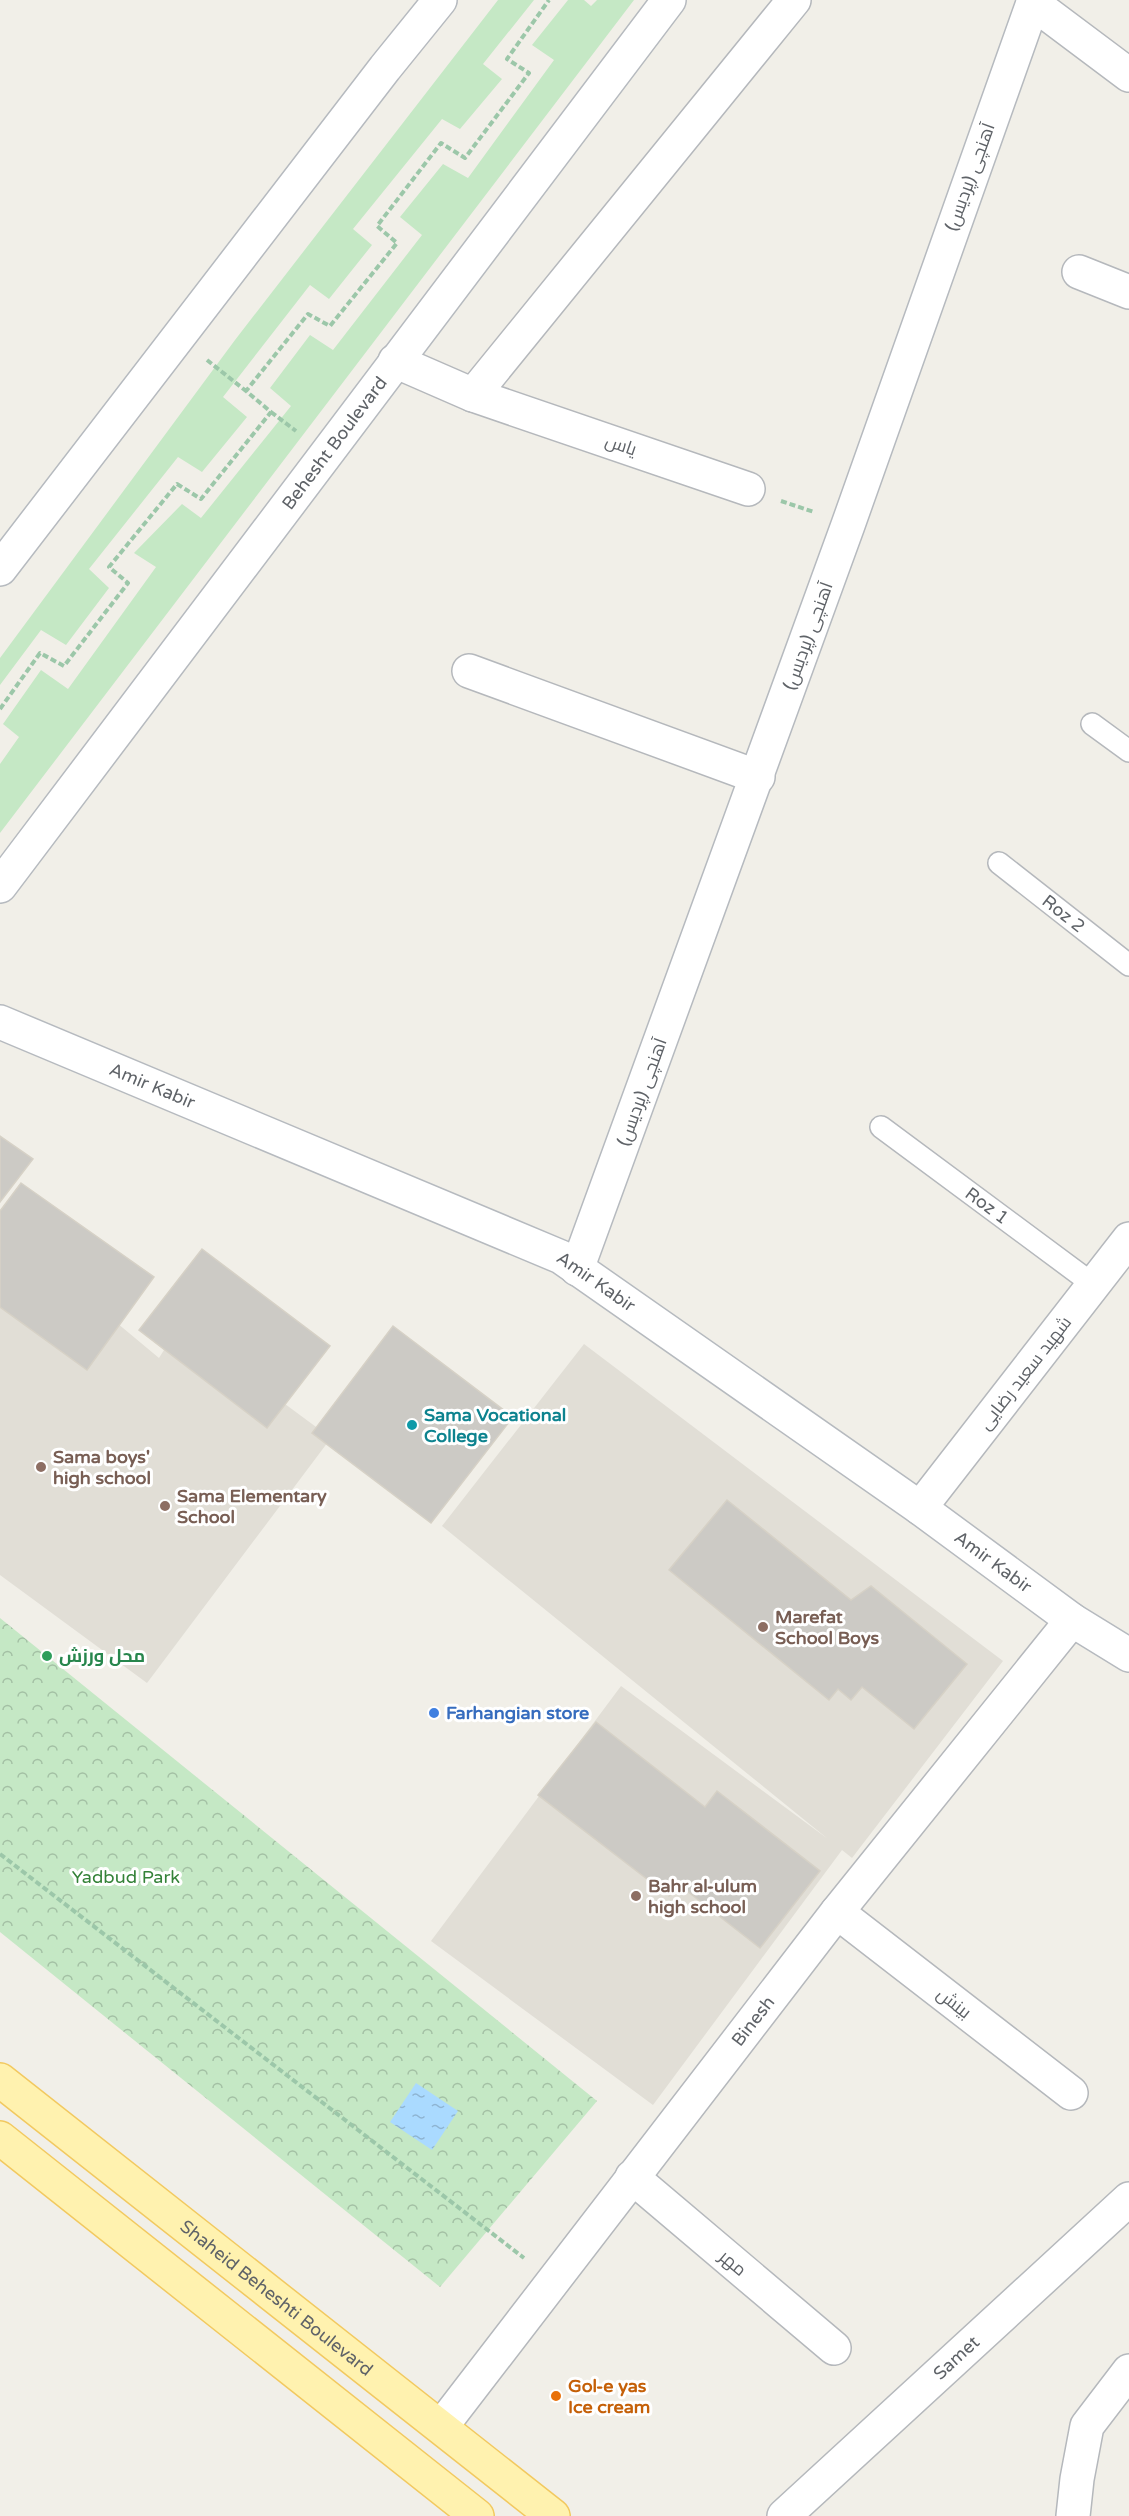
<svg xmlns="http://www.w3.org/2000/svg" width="1129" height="2516" font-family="'Varela Round',Cairo,sans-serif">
  <defs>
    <pattern id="forest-crowns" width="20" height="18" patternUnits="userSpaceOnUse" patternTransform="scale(1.5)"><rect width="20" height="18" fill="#c5e8c5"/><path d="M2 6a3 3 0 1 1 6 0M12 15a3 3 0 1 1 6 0" fill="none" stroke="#a3c0a4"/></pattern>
    <pattern id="water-ripples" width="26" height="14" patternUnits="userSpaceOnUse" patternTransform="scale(1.5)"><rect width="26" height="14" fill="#aadaff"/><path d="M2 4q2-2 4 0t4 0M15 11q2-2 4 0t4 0" fill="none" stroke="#8eb4d2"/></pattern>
  </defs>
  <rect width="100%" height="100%" fill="#f1efe8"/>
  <path fill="#e1ded6" d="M19,1185l135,92 -37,46 42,35 5,-8 -25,-20 63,-81 128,97 -45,58 46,34 -184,245 -147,-108v-364z
    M584,1344l419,317 -151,197 -10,-8 -189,255 -222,-164 190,-255 207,153 -386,-313z"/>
  <path fill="#c5e8c5" d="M498,0h36l-51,64 19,15 -42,50 -18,-10 -89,110 19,16 -43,54 -19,-14 -87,112 24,20 -45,55 -24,-15 -89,112 20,19 -43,57 -25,-15 -41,55v-27l235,-318z
    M568,0h16l7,6 6,-6h37l-634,833v-69l19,-27 -16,-13 38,-54 27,19 88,-122 -22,-14 48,-49 19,14 90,-112 -21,-18 40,-53 23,15 89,-115 -22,-18 43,-53 25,14 86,-118 -22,-15z"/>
  <path fill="url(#forest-crowns)" d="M0,1618l597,483 -157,186 -440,-355z"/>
  <path fill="url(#water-ripples)" d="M416,2083l42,28 -26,39 -42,-28z"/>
  <path fill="#cccac5" stroke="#d6d1c6" stroke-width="1.5" d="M0,1136l33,23 -33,43z
    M21,1183l133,94 -67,93 -87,-63v-96z
    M202,1249l128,97 -63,82 -128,-98z
    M393,1326l120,91 -82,106 -119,-90z
    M727,1500l124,100 20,-14 96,78 -53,65 -52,-42 -11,13 -13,-11 -9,11 -160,-130z
    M596,1722l109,85 12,-16 103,80 -60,77 -82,-64 -9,12 -131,-101z"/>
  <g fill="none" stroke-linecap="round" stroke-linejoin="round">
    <g stroke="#b5b8bc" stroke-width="24">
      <g id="lane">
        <path d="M1092,724l37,27"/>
        <path id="s1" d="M999,863l130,102"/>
        <path id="s2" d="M881,1127l213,158"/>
      </g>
    </g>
    <g stroke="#b5b8bc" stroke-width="36">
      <g id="street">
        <path d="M1033,3l96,72"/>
        <path d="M1079,272l50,20"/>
        <path d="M395,361l78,34 275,94"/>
        <path d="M473,395l321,-395"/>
        <path d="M469,671l289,106"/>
        <path d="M920,1508l209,-269"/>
        <path d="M837,1912l234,181"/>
        <path d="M632,2177l202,171"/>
        <path id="s3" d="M441,2427l396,-515 235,-292"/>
        <path id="s4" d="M784,2516l345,-317"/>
        <path d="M1073,2516l4,-37 10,-53 42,-55"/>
      </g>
    </g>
    <g stroke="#b6babf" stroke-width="36">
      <g id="secondary">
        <path d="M0,569l385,-501 55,-68"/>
        <path id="s5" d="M0,886l669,-886"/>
        <path id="s6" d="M0,1022l561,235 359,251 152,112 57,35"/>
        <path d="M577,1269l271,-744 186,-525"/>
      </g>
    </g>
    <g stroke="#f2c960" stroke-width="36">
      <g id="primary">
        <path id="s7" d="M0,2080l553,436"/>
        <path d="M0,2138l477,378"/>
      </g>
    </g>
    <path stroke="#9cc7a9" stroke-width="4" stroke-dasharray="6 3" stroke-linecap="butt" d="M207,360l39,31
      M271,412l25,19
      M781,501l33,11
      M0,709l40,-56 24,13 64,-83 -19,-16 68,-83 24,15 70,-87 -25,-21 62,-77 22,12 67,-83 -20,-17 64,-83 24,15 64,-85 -22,-14 42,-59
      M0,1854l524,404"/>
    <use href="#lane" stroke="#fff" stroke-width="21"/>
    <use href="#street" stroke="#fff" stroke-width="33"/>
    <use href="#secondary" stroke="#fff" stroke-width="33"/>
    <use href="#primary" stroke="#fff2af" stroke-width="33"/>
  </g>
  <circle fill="#0f9aa8" stroke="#fff" stroke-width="2" cx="412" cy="1425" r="6"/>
  <g fill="#8d6e63" stroke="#fff" stroke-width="2">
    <circle cx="41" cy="1467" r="6"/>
    <circle cx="165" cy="1506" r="6"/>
    <circle cx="763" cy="1627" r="6"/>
    <circle cx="636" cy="1896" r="6"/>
  </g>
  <circle fill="#2e9e5b" stroke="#fff" stroke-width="2" cx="47" cy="1656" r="6"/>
  <circle fill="#3f7fe0" stroke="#fff" stroke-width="2" cx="434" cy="1713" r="6"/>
  <circle fill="#e8710a" stroke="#fff" stroke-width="2" cx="556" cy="2396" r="6"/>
  <g text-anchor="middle" stroke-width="6" stroke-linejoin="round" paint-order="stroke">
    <g font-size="18" fill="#5f6368" stroke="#fff">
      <text transform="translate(970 177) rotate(-70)" y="6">آهنچی (پردیس)</text>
      <text dy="6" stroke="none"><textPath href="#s5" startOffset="555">Behesht Boulevard</textPath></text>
      <text transform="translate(621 445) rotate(19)" y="6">یاس</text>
      <text transform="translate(808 636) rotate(-70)" y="6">آهنچی (پردیس)</text>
      <text dy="6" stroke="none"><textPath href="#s1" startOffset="82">Roz 2</textPath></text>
      <text dy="6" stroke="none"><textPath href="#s6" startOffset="165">Amir Kabir</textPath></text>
      <text transform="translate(642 1092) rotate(-70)" y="6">آهنچی (پردیس)</text>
      <text dy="6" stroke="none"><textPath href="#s2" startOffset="132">Roz 1</textPath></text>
      <text dy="6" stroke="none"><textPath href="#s6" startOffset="651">Amir Kabir</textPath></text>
      <text transform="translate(1025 1373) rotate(-52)" y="6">شهید سعید رضایی</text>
      <text dy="6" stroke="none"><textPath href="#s6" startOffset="1137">Amir Kabir</textPath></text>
      <text transform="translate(954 2003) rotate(38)" y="6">بینش</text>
      <text dy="6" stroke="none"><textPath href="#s3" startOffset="512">Binesh</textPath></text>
      <text transform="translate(733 2263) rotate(40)" y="6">مهر</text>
      <text dy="6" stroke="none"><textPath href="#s7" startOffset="352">Shaheid Beheshti Boulevard</textPath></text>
      <text dy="6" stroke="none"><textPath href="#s4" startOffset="234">Samet</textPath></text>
    </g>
    <g font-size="18" font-weight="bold" fill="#0d838f" stroke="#fff" text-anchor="start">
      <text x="424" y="1421">Sama Vocational<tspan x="424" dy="21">College</tspan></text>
    </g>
    <g font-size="18" font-weight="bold" fill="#785e54" stroke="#fff" text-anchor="start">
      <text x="53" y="1463">Sama boys'<tspan x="53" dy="21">high school</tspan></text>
      <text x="177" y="1502">Sama Elementary<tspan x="177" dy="21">School</tspan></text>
      <text x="775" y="1623">Marefat<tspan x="775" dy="21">School Boys</tspan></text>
      <text x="648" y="1892">Bahr al-ulum<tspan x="648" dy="21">high school</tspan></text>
    </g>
    <g font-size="18" font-weight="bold" fill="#27864d" stroke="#fff" text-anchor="start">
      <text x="59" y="1662">محل ورزش</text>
    </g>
    <g font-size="18" font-weight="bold" fill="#366cbe" stroke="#fff" text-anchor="start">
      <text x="446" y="1719">Farhangian store</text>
    </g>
    <g font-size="18" fill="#348238" stroke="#fff">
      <text x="126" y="1883">Yadbud Park</text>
    </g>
    <g font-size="18" font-weight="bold" fill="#c56008" stroke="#fff" text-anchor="start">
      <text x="568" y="2392">Gol-e yas<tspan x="568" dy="21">Ice cream</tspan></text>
    </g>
  </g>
</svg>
